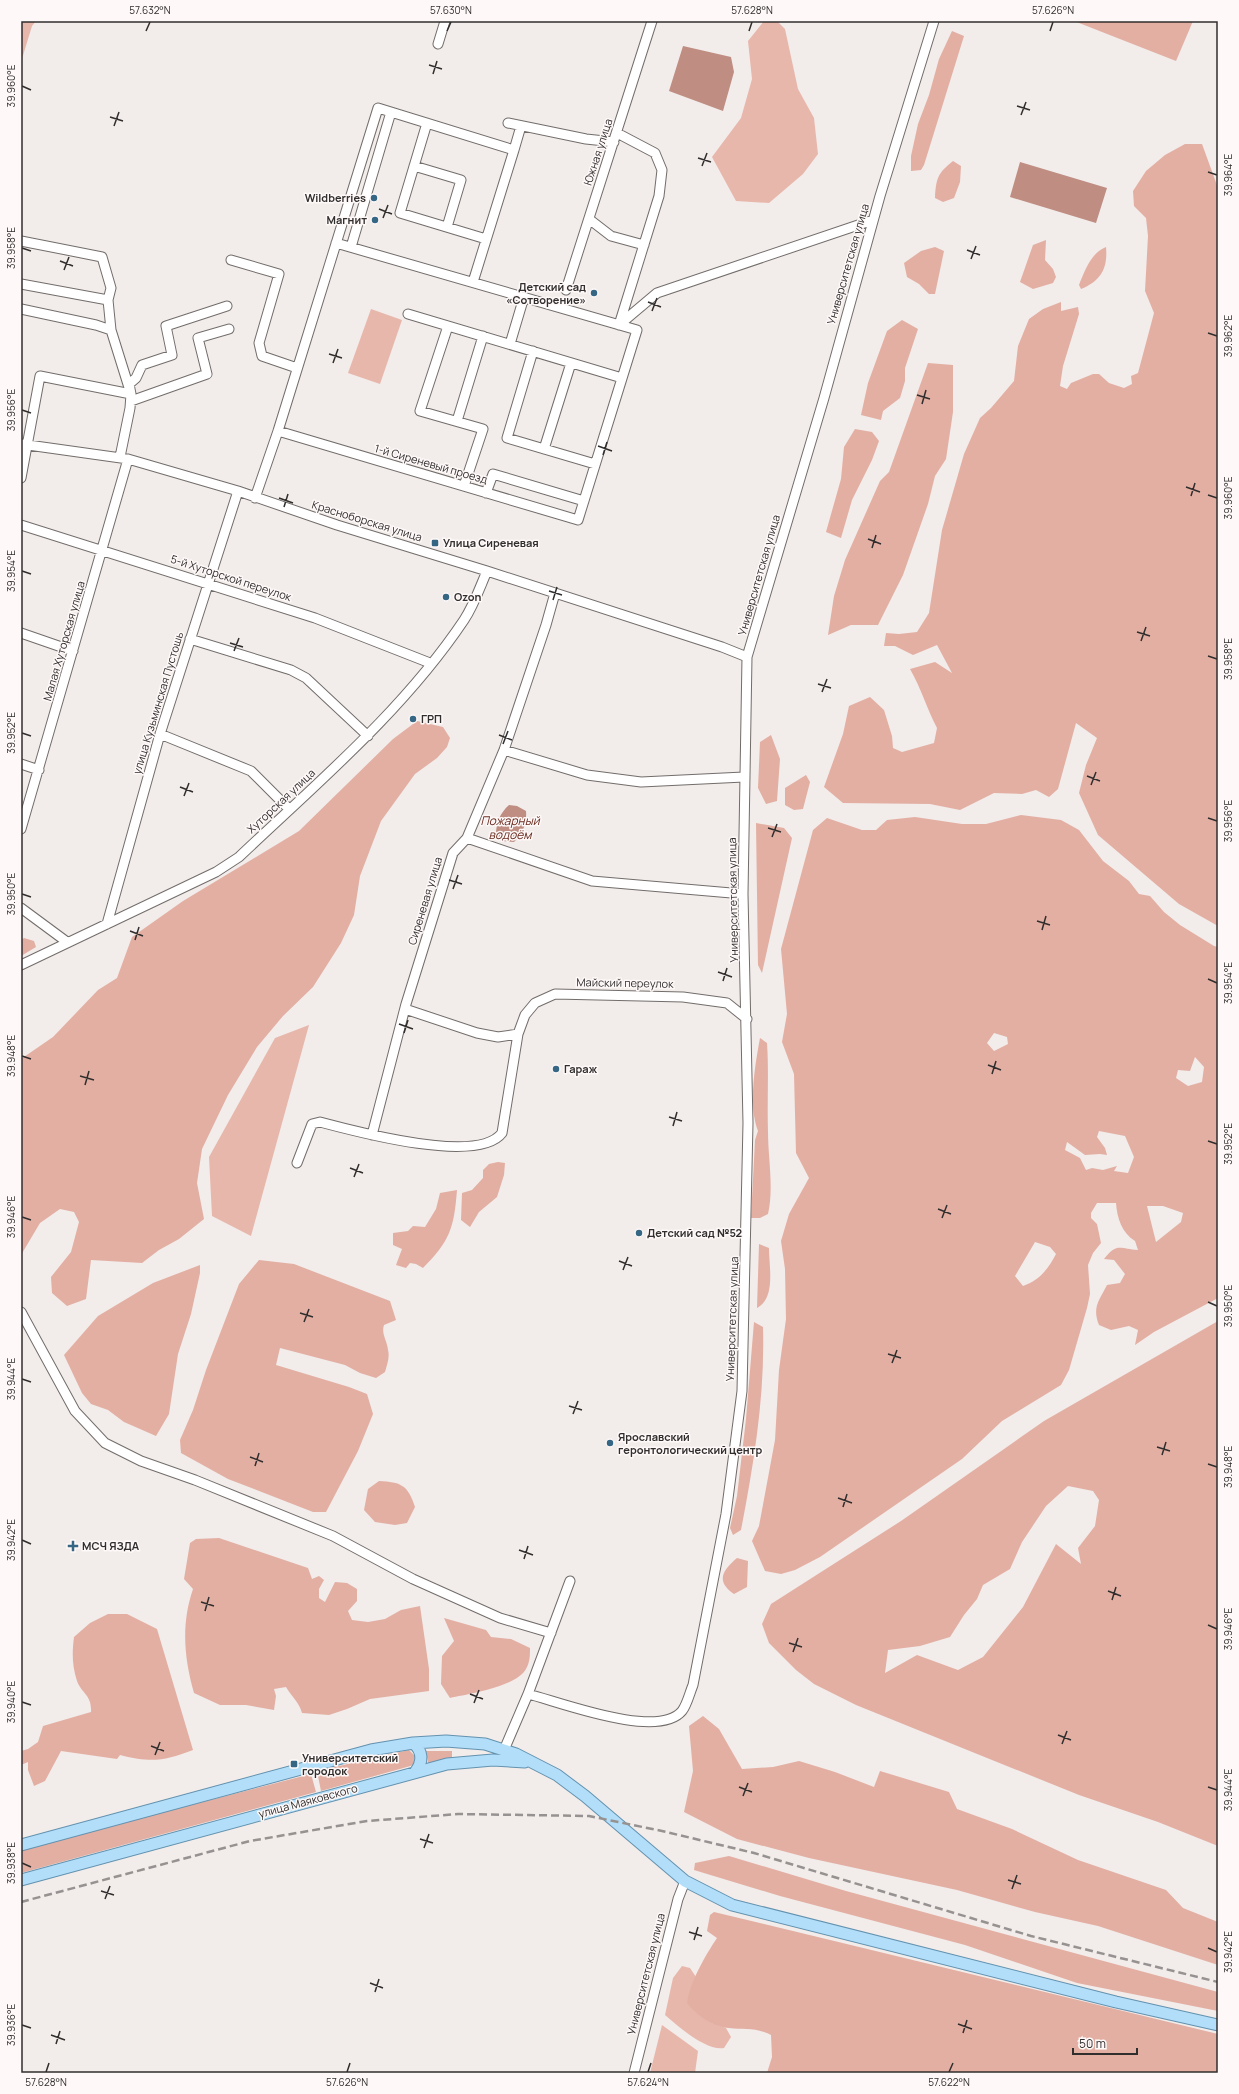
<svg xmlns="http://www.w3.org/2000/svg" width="1239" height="2094" font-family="Manrope,sans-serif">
  <rect width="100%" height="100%" fill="#f2ecea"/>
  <path fill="#e8b7ac" d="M21,21h15l-4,5 -11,36z
    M764,21h13l8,8 13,60 16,29 4,36 -15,20 -34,29 -33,-2 -24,-44 29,-39 11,-39 -4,-38z
    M371,309l31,11 -22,64 -32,-11z
    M309,1025l-58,211 -39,-20 -3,-59 66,-119z
    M682,1966l8,2 6,9 -4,10 20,36 14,5 5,9 -7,11c-18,3 -45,-21 -59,-33l8,-37z
    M662,2025l36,26 -3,22h-45z"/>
  <path fill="#e3afa3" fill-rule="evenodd" d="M1074,21h119l-17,40z
    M952,31l12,5 -40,129 -3,5 -10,1v-15l7,-32 11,-29 10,-36z
    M1185,144h17l16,44v738l-39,-22 -81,-69 -19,-42 7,-28 11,-27 -21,-15 -18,66 -9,8 -13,-7 -14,4 -28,-1 -34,17 -30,-6 -87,-1 -19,-16 19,-53 6,-28 21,-9 14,13 8,26 1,12 9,4 32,-9 3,-15c-10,-19 -16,-40 -27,-59l25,-7 17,11 -15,-28 -24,10 -18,-9h-11l2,-13 13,1 18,-2 12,-19 13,-83 22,-76 16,-36 11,-10 23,-27 4,-35 11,-27 14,-10 18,-7v9l17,-4 1,7 -16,52 -3,20 7,3 4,-6 22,-9h6l10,9 15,5 8,-4 -1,-8 7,-3 16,-60 -9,-22 3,-55 -2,-18 -12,-12 -1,-15 13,-20 19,-16z
    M953,161l8,5 -1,16 -6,16 -11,4 -8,-4c1,-20 3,-25 18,-37z
    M1046,240l-1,20 8,9 3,8 -3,6 -20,6 -13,-7 13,-37z
    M935,247l9,4 -9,43h-6l-10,-10 -12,-7 -3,-14 17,-12z
    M1106,247c2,21 -5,34 -25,42l-2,-4c6,-15 12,-32 27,-38z
    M902,320l16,9 -13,39v13l-5,17 -17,13 -2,9 -20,-5 7,-32 19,-52z
    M928,363l25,2v47l-7,47 -11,17 -7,28 -25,71 -25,50h-27l-23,10 6,-39 11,-36 35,-79 9,-9z
    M855,429l17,3 7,9 -7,19 -20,40 -11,38 -15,-6 15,-53 3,-32z
    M417,721l26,6 7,11 -3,9 -10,11 -22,16 -34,47 -21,55 -6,39 -13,28 -28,44 -30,29 -26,31 -29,48 -26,54 -5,34 7,36 -25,20 -20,11 -17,13 -51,-3 -5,39 -19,7 -15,-13 -1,-16 20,-25 8,-30 -5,-10 -14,-3 -20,14 -19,32v-196l32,-22 45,-47 19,-12 15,-41 51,-36 116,-70 94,-92z
    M771,735l9,24 -3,42 -11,3 -8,-16 2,-46z
    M806,775l4,7 -7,27 -9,1 -9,-5v-17z
    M1021,815l40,5 18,10 24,31 26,20 10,13 11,2 14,16 16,13 34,21 4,1v351l-64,34 -19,13 3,-15 -9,-4 -18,4 -12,-5c-7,-18 0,-24 8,-40l13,-2 5,-9 -11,-14 -10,-1c13,-17 16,-10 34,-9l-3,-9c-13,-8 -18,-23 -19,-38h-19l-6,10v5l6,6 4,19 -8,10 -5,12 2,29 -3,14 -18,62 -8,15 -59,36 -40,38 -142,98 -25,13 -14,4 -16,-3 -13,-30 7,-15 16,-86 4,-70 7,-51 -1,-50 -4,-28 8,-27 20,-36 -13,-25 -2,-79 -12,-32 5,-28 -6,-65 32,-119 14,-12 35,12h14l11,-10 28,-3 47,7h24zM994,1033l13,4 1,7 -14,7 -7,-8zM1195,1057l9,10 -2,15 -14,4 -12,-8 2,-8 12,1zM1099,1131l26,5 9,21 -6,16 -14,-2 3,-5 -14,4 -11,-2 -6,2 -6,-12 -15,-8 2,-8 18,13 15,-1 7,1 -2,-7 -8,-11zM1147,1206h16l20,7 -2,9 -25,20zM1035,1242l15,5 6,7c-8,15 -16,26 -33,32l-8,-10z
    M756,823l28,5 8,10 -30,135 -4,-8z
    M24,938l10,3 2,6 -15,9v-16z
    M760,1038l7,5c2,30 0,59 1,89 0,26 6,56 0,82l-8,4h-9l4,-78 3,-9c-10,-25 -3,-66 2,-93z
    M498,1162l7,1 -1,12 -7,22 -18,15 -9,15 -9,-7 1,-27 10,-3 11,-12v-8l6,-6z
    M457,1190c-3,38 -7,51 -34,78l-7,-4 -6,-1 -4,5 -10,-3 6,-16 -9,-4v-12l15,-2 5,-5 12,1 11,-18 4,-16z
    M759,1244l10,4c0,19 7,50 -12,60z
    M259,1260l35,4 96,37 6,19 -12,5c-3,9 3,15 4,25 2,7 -1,15 -3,22l-9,6 -16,-5 -15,-8 -65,-17 -4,17 73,22 18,7 6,20 -15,37 -32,61h-13l-85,-33 -47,-26 -1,-13 13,-30 13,-40 33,-86z
    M200,1265v8l-9,41 -13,40 -9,60 -13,22 -32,-14 -16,-12 -17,-6 -9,-11 -18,-38 34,-39 55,-33z
    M1218,1321v525l-60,-24 -79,-27 -223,-90 -42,-21 -18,-14 -27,-27 -7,-19 9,-20 130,-83 143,-100zM1068,1486l25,5 6,9 -4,26 -17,22 3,16 -25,-20 -33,63 -40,50 -25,13 -41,-15 -32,18 3,-23 32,-4 30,-9 14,-22 13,-16 6,-14 27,-16 12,-27 24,-36z
    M754,1322l9,5c2,69 -9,136 -22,203l-8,5 -3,-7 7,-32 9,-77z
    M379,1481c22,1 29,4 36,26l-8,16 -12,2 -20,-3 -11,-12 4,-21z
    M219,1538l89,30 4,11 7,-3 5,4 -5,9v9l6,4 10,-20 12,1 10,6v12l-9,10 4,9 16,2 17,-3 16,-9 19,-4 9,63v22l-59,8 -23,10 -18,6 -27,-2c-3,-11 -11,-17 -16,-26l-12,2 2,7 -2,14 -28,-5h-26l-26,-12c-10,-35 -13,-69 -1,-104l-9,-10 6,-36 6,-4z
    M737,1558l11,3 -1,26 -13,7c-19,-13 -11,-24 3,-36z
    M108,1614h19l30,15 36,121c-29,11 -41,13 -73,5l-3,4 -56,-8 -16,30 -11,5 -6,-16v-8l-7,3v-14l7,-2 10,-7 5,-16 48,-14c1,-17 -9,-18 -14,-31 -5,-16 -5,-28 -3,-44l16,-14z
    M444,1618l42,12 5,7 20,2 19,9c0,7 0,14 -4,21 -10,18 -57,25 -76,29l-9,-14 1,-28 12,-15z
    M703,1716l16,13 23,40 31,-2 26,-6 36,11 39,15 6,-16 69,21 8,17 55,20 66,31 88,30 17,18 35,14v43l-120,-39 -63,-14 -78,-22 -148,-32 -72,-19 -53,-27 9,-41 -4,-45z
    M409,1750l6,6 -1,9 -93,26 -4,-20z
    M426,1751h26v8l-24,4z
    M311,1774l5,18 -295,81v-24z
    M729,1856l117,35 372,101v19l-141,-28 -112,-38 -185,-49 -86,-26 1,-7z
    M714,1912l504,122v39h-451l5,-16 -1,-22c-15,-8 -27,-5 -42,-7 -16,-1 -33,-13 -42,-25 3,-21 18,-47 30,-65l-10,-7 3,-16z"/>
  <path fill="#bf8d82" d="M683,46l48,11 3,15 -11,39 -54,-20z
    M1020,162l87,26 -11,35 -86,-26z
    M509,805l8,1 9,5c1,12 -3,23 -12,31l-11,-1 -7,-6c0,-12 4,-22 13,-30z"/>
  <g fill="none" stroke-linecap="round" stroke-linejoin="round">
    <g stroke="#726d6b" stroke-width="11">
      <path id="minor" d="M438,44l7,-23
        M427,123l-27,90 86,26
        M508,123l78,16 28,3
        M617,133l38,20 7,17 -3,26 -40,129
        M514,150l7,-24
        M414,166l47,14 -14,47
        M589,219l22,17 33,9
        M21,241l81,16 9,31 -3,12
        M351,247l40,-135
        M231,260l48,14 -20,69 3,13 35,12
        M21,284l87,16 3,30
        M566,290l86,-269
        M21,309l75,16 15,5 20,64 -1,14 -10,49
        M408,314l214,64
        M619,325l38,-32 216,-73
        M448,326l-28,85 63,18 -19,57
        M510,344l14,-47
        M533,351l-26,87 88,26
        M131,401l76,-27 -9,-36 31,-9
        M457,421l26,-85
        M278,431l300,89 59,-190 -301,-87
        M21,444l107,15 110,32 99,34 150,46 235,76 25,10
        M544,449l27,-86
        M21,478l19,-102 91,18 -2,-10 7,-6 6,-13 30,-10 -6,-29 61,-20
        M486,493l7,-19 91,27
        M255,498l23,-67 100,-323 136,42 -41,132
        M21,525l294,93 115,45
        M21,633l52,18
        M190,639l101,31 15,8 62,58
        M160,734l91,37 38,38
        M504,750l83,25 54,7 103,-5
        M21,764l18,6
        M21,829l107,-370
        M467,838l125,43 151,13
        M21,908l46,34
        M107,924l53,-190 78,-243
        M21,965l195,-93 23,-15c79,-75 164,-146 225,-237 10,-15 16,-33 23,-49
        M405,1009l72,24 21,4 20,-3
        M372,1135l34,-131 47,-151 14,-15 37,-88 42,-125 9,-32
        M297,1163l15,-39 8,-2c34,9 158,43 182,11l16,-99 7,-19 10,-12 20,-9 128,3 44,6 20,16
        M21,1312l54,99 30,32 36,18 54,19 138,56 80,43 87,39 51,15
        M528,1694c32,8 130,46 154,17 5,-6 8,-19 11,-26l33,-171 16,-123 6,-268 -5,-229 4,-237 77,-259 56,-202 54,-175
        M504,1750l24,-56 42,-113
        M634,2073l44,-174 7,-18"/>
    </g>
    <g stroke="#6392af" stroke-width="13">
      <path id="major" d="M413,1743c10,8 10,18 3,28
        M21,1845l350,-95 42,-7 33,-2 39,3 31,10 41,21 28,21 100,85 47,24 384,97 102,23
        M21,1880l426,-116 46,-4 32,2"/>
    </g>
    <use href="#minor" stroke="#fff" stroke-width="9"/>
    <use href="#major" stroke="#b2def9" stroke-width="11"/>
    <path stroke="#969291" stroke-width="2.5" stroke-dasharray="8 4" stroke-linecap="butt" d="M21,1902l229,-61 117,-20 91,-7 131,2 73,15 92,22 277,83 187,46"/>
  </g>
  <path fill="none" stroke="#312e2e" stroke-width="1.5" d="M146,31l4,-9M447,31l4,-9M749,31l3,-9M1050,31l3,-9M429,65l13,4M433,74l4,-13M22,86l9,4M1017,106l13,4M1021,115l5,-13M110,117l13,4M114,126l5,-14M698,158l13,4M702,166l5,-13M1208,172l9,3M379,209l13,5M383,218l5,-13M22,248l9,3M967,250l13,5M971,259l5,-13M60,261l13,5M64,270l5,-13M648,302l13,5M652,311l5,-13M1208,333l9,3M329,354l13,4M333,363l5,-14M917,395l13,4M922,404l4,-14M22,410l9,3M598,446l14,5M603,455l4,-13M1186,487l14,5M1208,495l9,3M1191,496l4,-13M279,498l14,5M284,507l4,-13M868,539l13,5M872,548l4,-13M22,571l9,3M549,591l13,4M553,600l4,-13M1137,632l13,4M1141,641l5,-14M230,643l13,4M234,651l5,-13M1208,656l9,3M818,684l13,4M822,692l5,-13M22,733l9,3M499,735l13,5M503,744l5,-13M1087,776l13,5M1091,785l5,-13M180,787l13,5M184,796l5,-13M1208,818l9,3M768,828l13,4M772,837l5,-13M449,880l13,4M453,889l5,-14M22,894l9,3M1037,921l13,4M1042,930l4,-14M130,931l13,5M135,940l4,-13M718,972l14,5M1208,979l9,4M723,981l4,-13M399,1024l14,5M404,1033l4,-13M22,1056l9,3M988,1065l13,5M992,1074l4,-13M80,1076l14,4M85,1085l4,-14M669,1117l13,4M673,1126l4,-14M1208,1141l9,3M350,1168l13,5M354,1177l5,-13M938,1209l13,5M22,1217l9,3M942,1218l5,-13M619,1261l13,5M623,1270l5,-13M1208,1302l9,4M300,1313l13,4M304,1322l5,-13M888,1354l13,4M892,1363l5,-13M22,1379l9,3M569,1406l13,4M573,1414l5,-13M1157,1447l13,4M1162,1455l4,-13M250,1457l13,5M1208,1464l9,3M255,1466l4,-13M838,1498l14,5M843,1507l4,-13M22,1540l9,4M519,1550l14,5M524,1559l4,-13M1108,1591l13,5M1112,1600l4,-13M201,1602l13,4M205,1611l4,-14M1208,1625l9,4M789,1643l13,4M793,1652l5,-14M470,1694l13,5M22,1702l9,3M474,1703l5,-13M1058,1735l13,5M1062,1744l5,-13M151,1746l13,5M155,1755l5,-13M739,1787l13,5M1208,1787l9,3M743,1796l5,-13M420,1839l13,4M424,1848l5,-14M22,1863l9,4M1008,1880l13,4M1012,1889l5,-14M101,1891l13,4M105,1899l5,-13M689,1932l13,4M694,1940l4,-13M1208,1948l9,4M370,1983l13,5M375,1992l4,-13M958,2024l14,5M22,2025l9,3M963,2033l4,-13M51,2035l14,5M56,2044l4,-13M46,2072l3,-9M347,2072l3,-9M648,2072l3,-9M949,2072l4,-9"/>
  <g fill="#356785" stroke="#fef9f8" stroke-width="1.5">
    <circle cx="374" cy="198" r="4"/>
    <circle cx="375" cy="220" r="4"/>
    <circle cx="594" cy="293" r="4"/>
    <rect x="431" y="539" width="8" height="8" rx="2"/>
    <circle cx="446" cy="597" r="4"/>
    <circle cx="413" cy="719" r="4"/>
    <circle cx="556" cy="1069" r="4"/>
    <circle cx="639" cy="1233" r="4"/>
    <circle cx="610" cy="1443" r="4"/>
    <path d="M71 1540h4v4h4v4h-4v4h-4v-4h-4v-4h4z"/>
    <rect x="290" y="1760" width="8" height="8" rx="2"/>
  </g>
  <g text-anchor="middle" stroke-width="3" stroke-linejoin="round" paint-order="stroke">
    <g font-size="11" fill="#312e2e" stroke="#fef9f8">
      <text transform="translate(598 152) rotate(-72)" y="4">Южная улица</text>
      <text transform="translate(848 264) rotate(-74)" y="4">Университетская улица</text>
      <text transform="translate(431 464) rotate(16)" y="4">1-й Сиреневый проезд</text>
      <text transform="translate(367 521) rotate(17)" y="4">Красноборская улица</text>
      <text transform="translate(759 575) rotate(-74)" y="4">Университетская улица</text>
      <text transform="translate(231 578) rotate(18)" y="4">5-й Хуторской переулок</text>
      <text transform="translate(64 641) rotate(-74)" y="4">Малая Хуторская улица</text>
      <text transform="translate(158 703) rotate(-73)" y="4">улица Кузьминская Пустошь</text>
      <text transform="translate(281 801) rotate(-43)" y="4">Хуторская улица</text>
      <text transform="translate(733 900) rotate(-91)" y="4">Университетская улица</text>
      <text transform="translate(425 901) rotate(-73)" y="4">Сиреневая улица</text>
      <text transform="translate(625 983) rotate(1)" y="4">Майский переулок</text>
      <text transform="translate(732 1319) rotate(-88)" y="4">Университетская улица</text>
      <text transform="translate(308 1801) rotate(-15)" y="4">улица Маяковского</text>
      <text transform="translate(646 1974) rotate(-76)" y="4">Университетская улица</text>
    </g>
    <g font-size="11" font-weight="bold" fill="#312e2e" stroke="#fef9f8" text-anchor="start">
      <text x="366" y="202" text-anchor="end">Wildberries</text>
      <text x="367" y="224" text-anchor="end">Магнит</text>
      <text x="586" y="291" text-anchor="end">Детский сад<tspan x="586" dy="13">«Сотворение»</tspan></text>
      <text x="443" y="547">Улица Сиреневая</text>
      <text x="454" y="601">Ozon</text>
      <text x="421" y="723">ГРП</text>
      <text x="564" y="1073">Гараж</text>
      <text x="647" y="1237">Детский сад №52</text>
      <text x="618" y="1441">Ярославский<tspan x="618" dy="13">геронтологический центр</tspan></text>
      <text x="82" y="1550">МСЧ ЯЗДА</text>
      <text x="302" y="1762">Университетский<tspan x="302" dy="13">городок</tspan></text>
    </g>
    <g font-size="12" font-style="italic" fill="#6b2c20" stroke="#fef9f8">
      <text x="510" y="825">Пожарный<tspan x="510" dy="14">водоём</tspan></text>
    </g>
  </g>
  <rect width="1239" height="2094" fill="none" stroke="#fef9f8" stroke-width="44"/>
  <path d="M1073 2048v6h64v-6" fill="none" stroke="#312e2e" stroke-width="2"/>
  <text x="1079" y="2048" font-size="12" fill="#312e2e" stroke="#fef9f8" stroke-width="3" paint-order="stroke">50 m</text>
  <rect x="22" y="22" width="1195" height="2050" fill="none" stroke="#312e2e" stroke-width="1.5"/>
  <g font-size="10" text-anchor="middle" fill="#312e2e">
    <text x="150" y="14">57.632°N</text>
    <text x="451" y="14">57.630°N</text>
    <text x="752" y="14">57.628°N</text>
    <text x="1053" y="14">57.626°N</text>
    <text transform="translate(11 86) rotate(-90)" y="4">39.960°E</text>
    <text transform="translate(1228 175) rotate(-90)" y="4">39.964°E</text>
    <text transform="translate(11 248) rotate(-90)" y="4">39.958°E</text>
    <text transform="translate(1228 336) rotate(-90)" y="4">39.962°E</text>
    <text transform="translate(11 410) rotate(-90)" y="4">39.956°E</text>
    <text transform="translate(1228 498) rotate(-90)" y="4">39.960°E</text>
    <text transform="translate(11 571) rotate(-90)" y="4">39.954°E</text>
    <text transform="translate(1228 659) rotate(-90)" y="4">39.958°E</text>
    <text transform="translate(11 733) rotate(-90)" y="4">39.952°E</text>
    <text transform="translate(1228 821) rotate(-90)" y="4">39.956°E</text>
    <text transform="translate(11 894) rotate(-90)" y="4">39.950°E</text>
    <text transform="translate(1228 983) rotate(-90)" y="4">39.954°E</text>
    <text transform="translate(11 1056) rotate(-90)" y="4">39.948°E</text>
    <text transform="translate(1228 1144) rotate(-90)" y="4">39.952°E</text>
    <text transform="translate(11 1217) rotate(-90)" y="4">39.946°E</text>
    <text transform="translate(1228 1306) rotate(-90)" y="4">39.950°E</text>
    <text transform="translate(11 1379) rotate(-90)" y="4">39.944°E</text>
    <text transform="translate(1228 1467) rotate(-90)" y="4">39.948°E</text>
    <text transform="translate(11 1540) rotate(-90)" y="4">39.942°E</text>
    <text transform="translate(1228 1629) rotate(-90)" y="4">39.946°E</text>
    <text transform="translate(11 1702) rotate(-90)" y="4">39.940°E</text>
    <text transform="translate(1228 1790) rotate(-90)" y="4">39.944°E</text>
    <text transform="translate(11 1863) rotate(-90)" y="4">39.938°E</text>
    <text transform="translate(1228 1952) rotate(-90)" y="4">39.942°E</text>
    <text transform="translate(11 2025) rotate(-90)" y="4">39.936°E</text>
    <text x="46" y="2086">57.628°N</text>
    <text x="347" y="2086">57.626°N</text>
    <text x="648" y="2086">57.624°N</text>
    <text x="949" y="2086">57.622°N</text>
  </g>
</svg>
